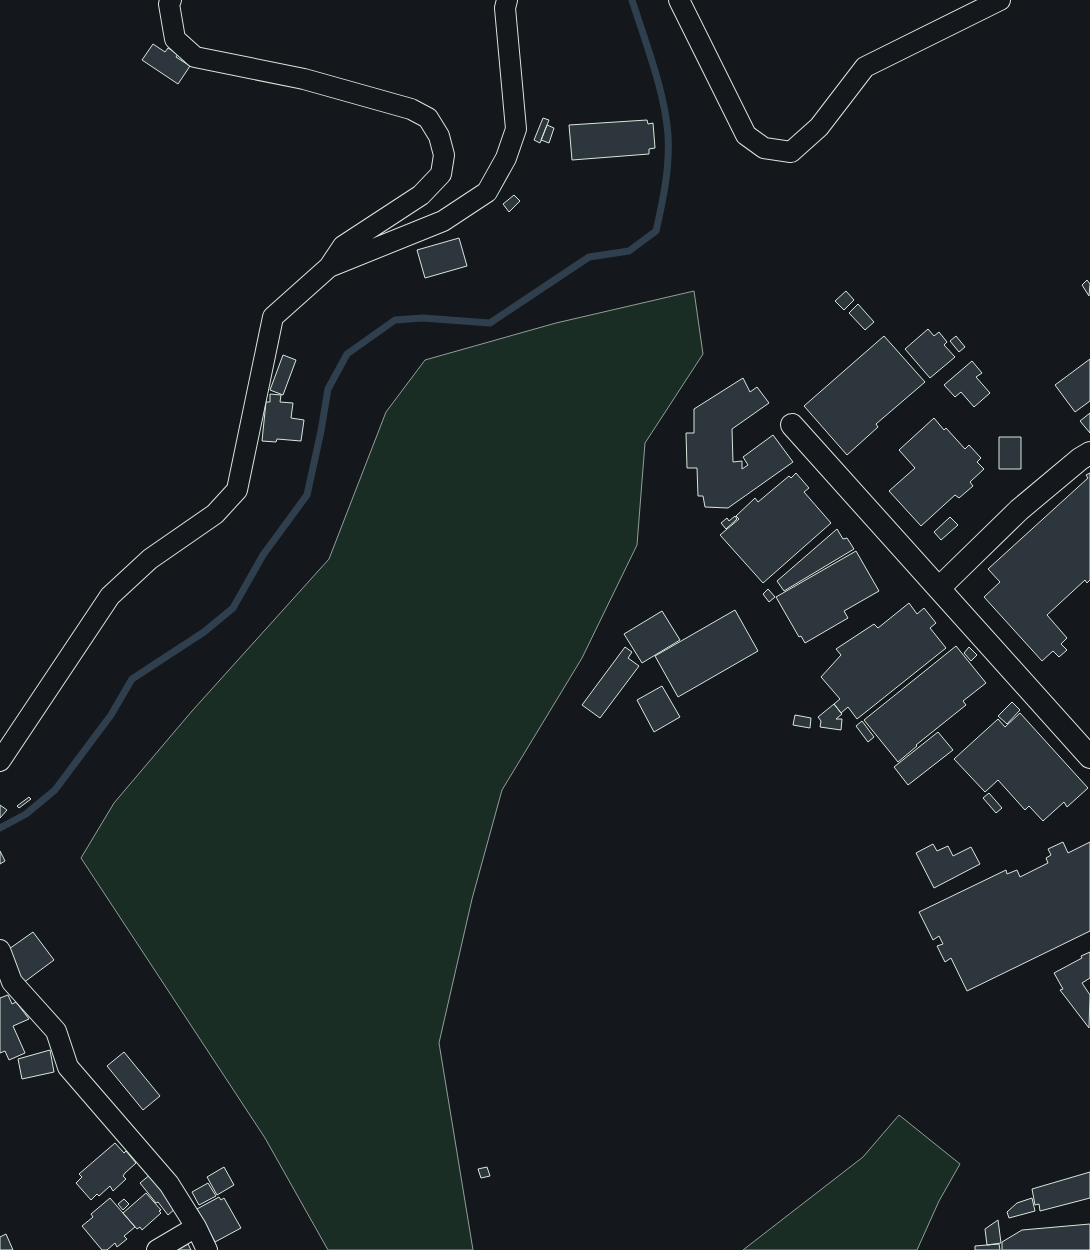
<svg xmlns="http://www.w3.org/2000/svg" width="1090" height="1250" font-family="Quicksand,sans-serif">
  <rect width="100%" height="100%" fill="#14181c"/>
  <path fill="#1a2d24" stroke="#939e99" d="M694,291l9,63 -58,89 -8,102 -55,113 -80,132 -30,109 -33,144 34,207h-145l-63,-112 -184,-280 33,-55 78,-92 137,-152 57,-147 39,-52 131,-37z
    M899,1115l61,49 -21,37 -22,49h-174l120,-93z"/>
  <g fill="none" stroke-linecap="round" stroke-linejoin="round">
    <path stroke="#2f3f4d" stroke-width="7" d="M0,828l26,-14 29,-24 56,-75 21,-36 72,-47 29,-24 30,-53 44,-60 14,-64 7,-42 19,-35 48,-34 28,-2 67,5 99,-66 40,-6 27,-20c7,-31 14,-63 12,-96 -3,-43 -23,-94 -36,-135"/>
  </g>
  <path fill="#2c363c" stroke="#d8e6dc" d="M153,44l12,8 3,-4 10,6 -2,3 14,9 -12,18 -36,-24z
    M543,118l6,2 -9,23 -6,-3z
    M647,120l1,4 5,-1 2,25 -6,1v5l-77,6 -3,-35z
    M547,125l7,3 -5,15 -8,-3z
    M514,195l6,6 -11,11 -6,-8z
    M459,238l8,28 -42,12 -8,-28z
    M1087,280l3,4 -1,12 -7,-11z
    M846,291l8,9 -10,10 -9,-9z
    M858,304l16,18 -9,8 -16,-17z
    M928,329l6,7 5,-4 8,10 -3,3 11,12 -25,21 -25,-29z
    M884,336l41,46 -49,42 2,3 -31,28 -43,-49z
    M956,336l9,11 -6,5 -9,-11z
    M283,355l13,5 -13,35 -13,-5z
    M1090,359v42l-15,11 -20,-27z
    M972,361l10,12 -6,4 14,16 -16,14 -13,-15 -6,5 -11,-12z
    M743,378l7,14 7,-5 12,16 -37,26 1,33 9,-1v8l6,-4 -5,-8 30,-22 20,27 -65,46 -23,-1 -2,-11h-5l-1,-28h-10l-1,-35h8v-24z
    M270,394l11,1 -1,7 13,1 -2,15 13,2 -3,21 -24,-2 -1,3 -14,-1 4,-39h4z
    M1090,413v20l-10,-12z
    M934,418l10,12 2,-2 19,21 4,-4 12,13 -4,4 7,7 -14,13 3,4 -14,12 -4,-3 -34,31 -32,-35 26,-23 -16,-18z
    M999,437h22v32h-22z
    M796,473l13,15 -5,4 27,31 -68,60 -43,-48 19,-16 -3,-3 19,-18 3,4 31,-26 2,2z
    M1090,473v107l-3,3 -2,-3 -38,35 20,23 -6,6 6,6 -8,7 -6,-6 -11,10 -58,-64 16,-15 -12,-13 100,-91 -2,-3z
    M735,516l2,3 -11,10 -5,-6 6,-5 2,3z
    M950,517l8,8 -17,15 -7,-8z
    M837,529l6,10 4,-1 7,11 -70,42 -7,-10z
    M856,551l23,40 -35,20 4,7 -43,25 -4,-7 -2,1 -23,-40z
    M768,589l7,8 -6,5 -6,-8z
    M909,603l8,11 7,-6 12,15 -6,5 16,20 -89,71 -9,-12 -7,6 -7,-9 6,-5 -19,-22 20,-22 -5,-6 38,-25 4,4z
    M735,610l23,41 -80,46 -23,-41z
    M662,611l18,29 -38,23 -18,-29z
    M956,646l30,37 -23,18 3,4 -50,40 1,1 -19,16 -34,-42z
    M625,647l7,5 -4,6 11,8 -39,52 -18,-13z
    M969,647l8,8 -6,6 -7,-8z
    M662,686l18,31 -26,15 -17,-32z
    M1012,702l8,8 -13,14 -9,-8z
    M834,704l8,10 -6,5h6l-1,11 -21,-3 1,-6 -3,-4z
    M1020,713l68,75 -21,19 -3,-5 -21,19 -14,-15 -4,4 -27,-30 -13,12 -31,-33 44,-40 7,8z
    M795,715l16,3 -1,10 -17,-3z
    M862,721l12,16 -6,5 -12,-16z
    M938,732l15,18 -45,35 -14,-18z
    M989,793l13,15 -6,5 -13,-15z
    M29,797l2,2 -12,9 -2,-2z
    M0,805l7,5 -7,8z
    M1063,842l5,11 22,-11v89l-123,60 -16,-33 -6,4 -8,-16 6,-2 -4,-8 -6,4 -14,-28 87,-42 1,4 10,-4 3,7 28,-14 -2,-5 5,-3 -3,-6z
    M933,844l4,7 11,-5 5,10 18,-9 9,17 -46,24 -18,-35z
    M0,851l5,10 -5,3z
    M33,932l21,28 -31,23 -14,-34z
    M1090,952v26l-8,5 8,12 -1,33 -29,-38 3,-1 -9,-16 28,-15 -1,-2z
    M8,995l4,9 4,-2 13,17 -16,7 12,27 -16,7 -4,-9 -5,2v-55z
    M50,1050l4,22 -32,7 -4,-20z
    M124,1052l36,44 -17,14 -36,-44z
    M115,1143l9,10 2,-2 10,12 -11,10 -2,3 3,3 -13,12 -3,-5 -11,10 -2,-2 -6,6 -15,-17 6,-6 -3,-3z
    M224,1167l10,18 -17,10 -10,-18z
    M487,1167l3,9 -9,2 -3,-9z
    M1090,1172v26l-50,13 -1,-7 -4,1 -3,-16z
    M151,1174l25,34 -8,7 -10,-13 -2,1 -16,-20z
    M208,1183l8,13 -17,9 -7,-13z
    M146,1193l15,17 -2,1 2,2 -19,17 -2,-3 -3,2 -14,-16z
    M219,1197l2,3 3,-2 17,30 -26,14 -18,-33z
    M110,1198l25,29 -11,9 3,3 -10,8 -2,-4 -8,7h-5l-20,-24 11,-9 -2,-3z
    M1032,1198l3,13 -26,7 -2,-6 10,-9z
    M124,1199l5,5 -6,6 -5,-6z
    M998,1220l3,23 -14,2 -2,-16z
    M1090,1224v26h-88v-8l20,-12z
    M6,1234l7,16h-13v-13z
    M188,1244l3,6h-13z
    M999,1244l1,6h-25v-4z"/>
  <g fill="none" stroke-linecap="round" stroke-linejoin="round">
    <g stroke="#d8e6dc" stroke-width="22">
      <path id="street" d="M171,0l-2,4 6,35 20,18 109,22 107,30 17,9 11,18 5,19 -3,19 -20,21 -78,51 -14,21
        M679,0l67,135 18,13 27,4 28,-25 46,-60 135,-67
        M0,761l110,-165 40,-37 65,-45 22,-24 36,-173 56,-50 114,-46 44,-29 19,-34 10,-29 -11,-121 2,-8
        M0,950l12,32 44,49 12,36 101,117 27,43 11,23
        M157,1250l39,-23"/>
    </g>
    <g stroke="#d8e6dc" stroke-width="24">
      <path id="secondary" d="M792,425l298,332
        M939,588l80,-78 61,-51 10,-6"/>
    </g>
    <use href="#street" stroke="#14181c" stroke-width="20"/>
    <use href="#secondary" stroke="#14181c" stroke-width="22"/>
  </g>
</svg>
